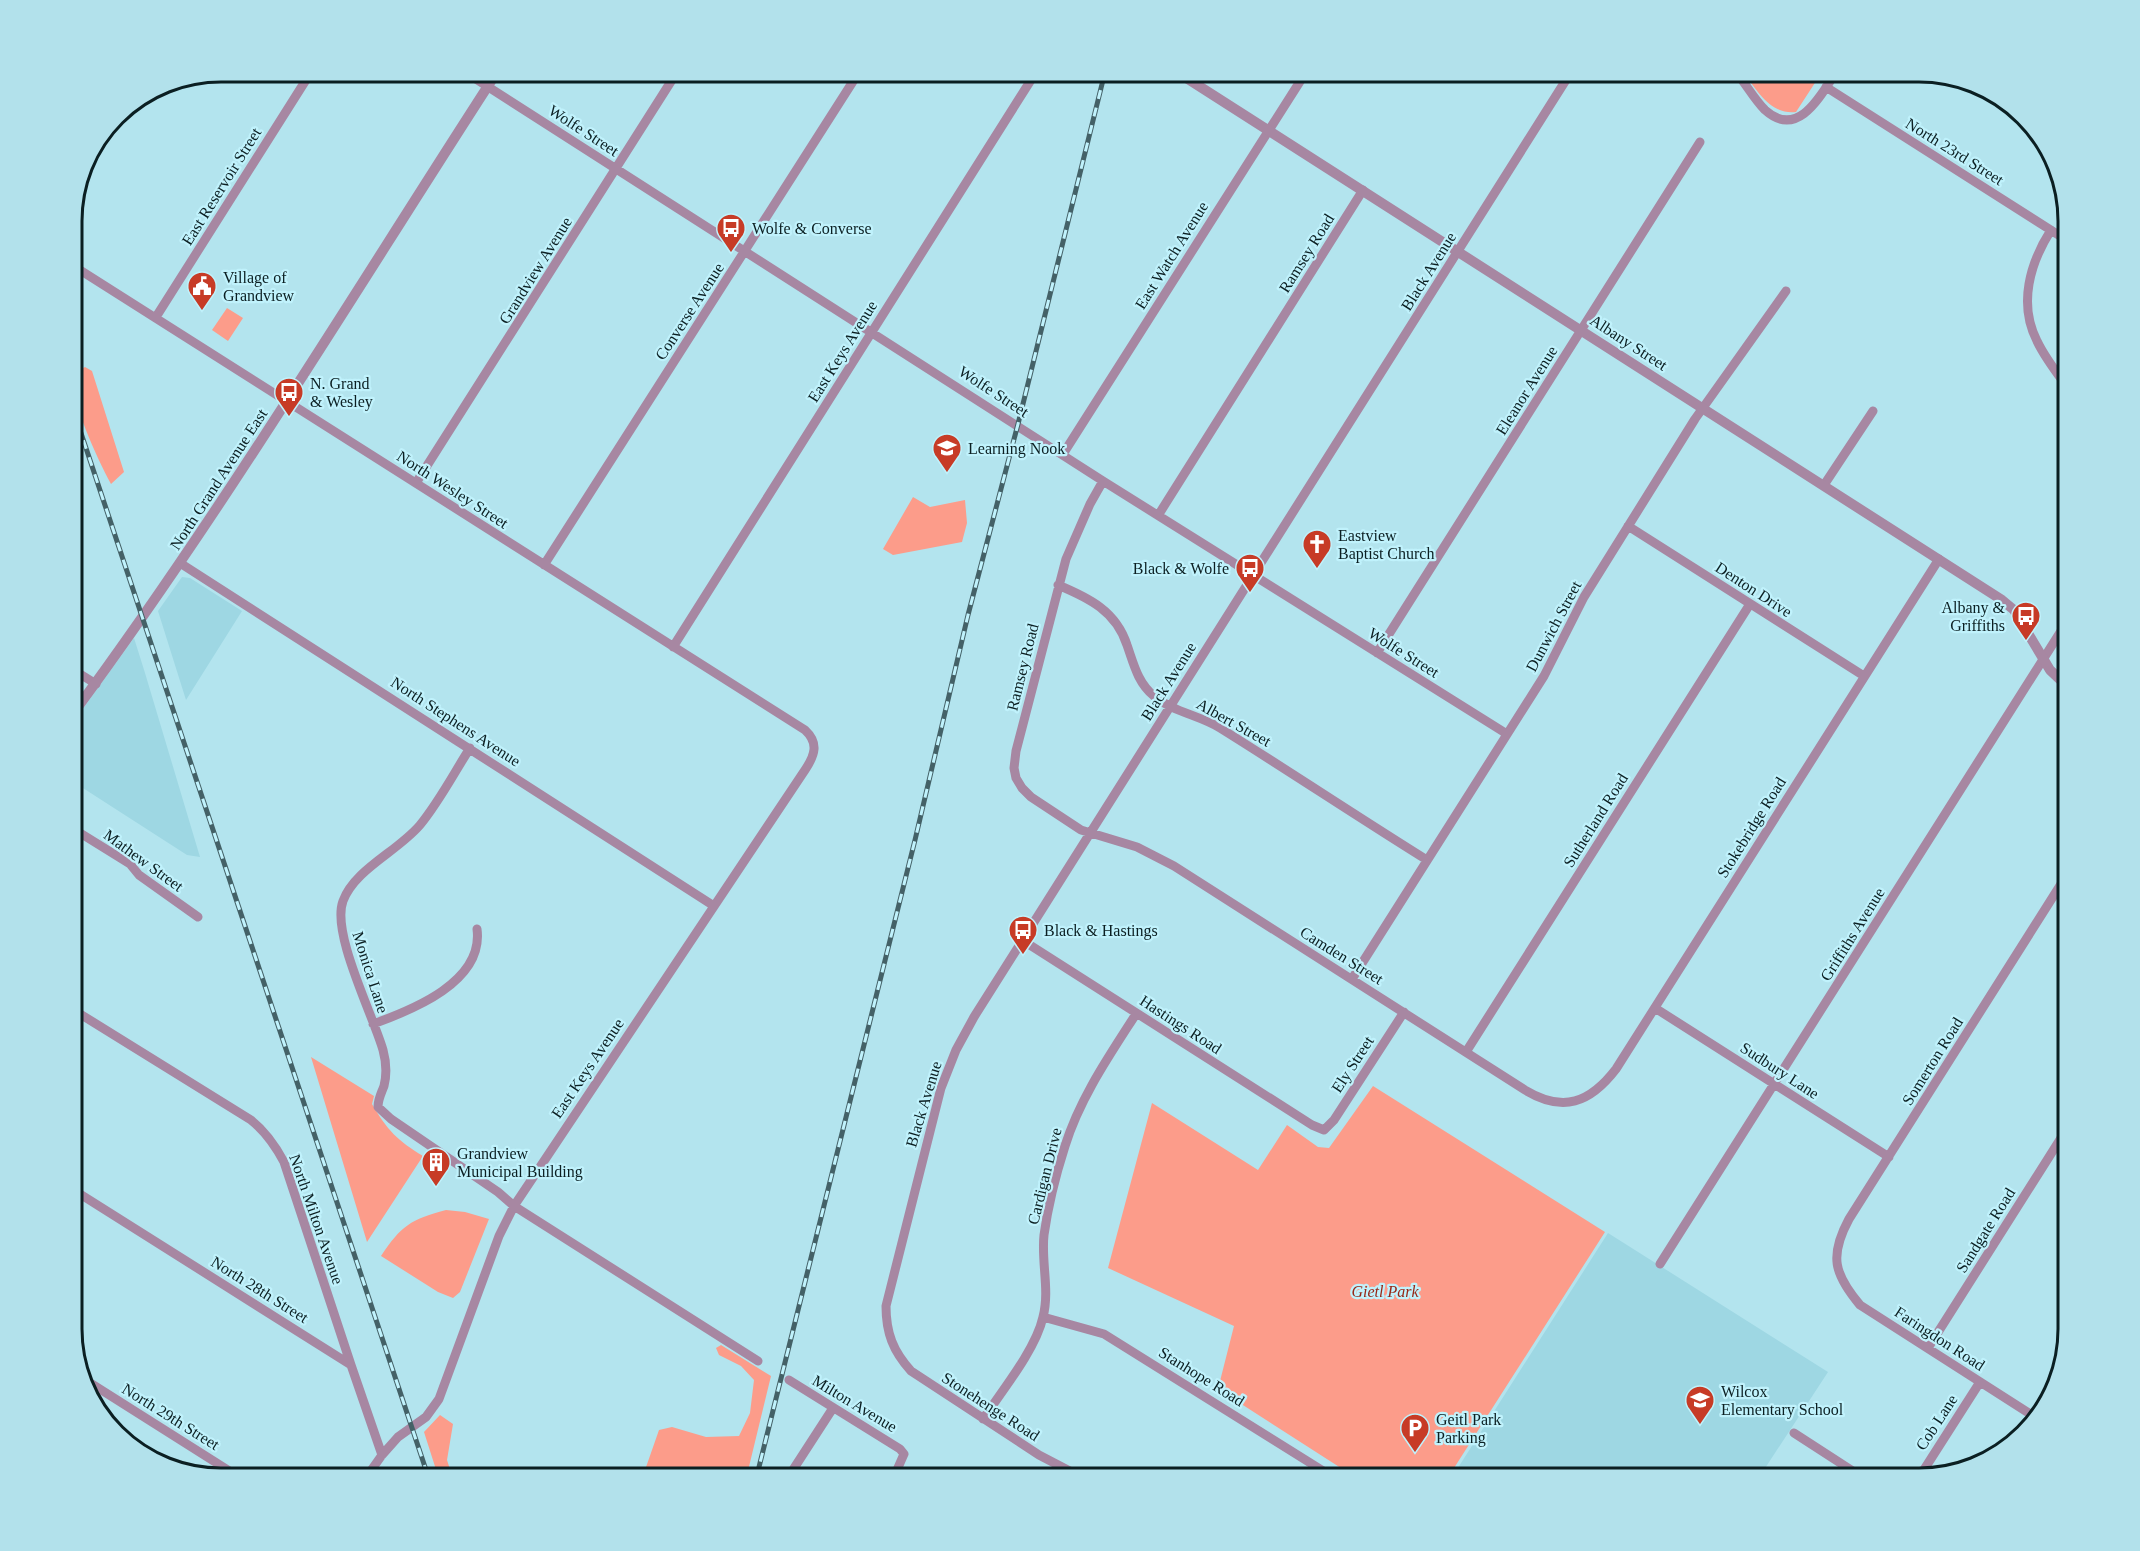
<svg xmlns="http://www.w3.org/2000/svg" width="2140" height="1551" font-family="Georgia,serif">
  <rect width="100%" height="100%" fill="#b3e4ee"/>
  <path fill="#9ed7e3" d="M182,577l8,1 52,33 -56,89 -28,-89z
    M134,638l11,35 55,184 -13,-2 -115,-74v-57z
    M1608,1233l220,139 -70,107h-296l-8,-5z"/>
  <path fill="#fc9c8a" d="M1743,72h79l-26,40c-26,3 -39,-22 -53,-40z
    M227,308l16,10 -15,23 -16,-11z
    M85,367l7,4 32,101 -13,12c-15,-28 -39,-80 -39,-110z
    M913,497l17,10 35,-7 2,23 -5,19 -69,13 -10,-6z
    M311,1057l63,39 -2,8c15,26 26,37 51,52l-56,86z
    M1373,1086l232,146 -158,247h-89l-140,-90 16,-63 -126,-58 44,-165 106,67 29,-45 31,22 11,1z
    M446,1210l19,2 24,7 -29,73 -7,6 -15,-6 -57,-36c21,-31 29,-36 65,-46z
    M721,1345l50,31 -25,103h-97l-4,-9 14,-40 13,-3 34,10 33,-1 11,-23 4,-33 -13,-14 -22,-11 -3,-7z
    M440,1415l13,9 -6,36 6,19h-14l-15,-47z"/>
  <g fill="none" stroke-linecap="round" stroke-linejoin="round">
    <path stroke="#a787a2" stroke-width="9" d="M465,72l638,409 404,253
      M1736,72c10,12 18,27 29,38 33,30 56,-15 71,-38
      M1826,87l242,154
      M2051,230c-21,33 -33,74 -14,111 8,17 20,32 31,47
      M72,265l733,465c14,13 10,25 0,40l-291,436 -15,30 -60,163 -13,18 -28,20 -16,18 -17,24
      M156,317l155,-245
      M1063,454l243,-382
      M1103,481l-13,23 -24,55 -50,192 -2,17 2,10 6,10 9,9 50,33 56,17 37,19 351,224c38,23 65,13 91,-21l323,-510
      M416,483l261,-411
      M1824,485l49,-74
      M1159,514l204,-324
      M1628,526l236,150
      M180,563l534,343
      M544,565l315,-493
      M1058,585c31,13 58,26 69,60 7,20 11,38 27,51 19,16 45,19 66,32 69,43 138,89 207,132
      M673,647l363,-575
      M1377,653l323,-511
      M72,669l24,15
      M470,748c-16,25 -31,54 -50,77 -23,27 -65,44 -77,76 -12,32 30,114 40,149 3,11 4,24 1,36 -3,8 -6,13 -6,21l13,12 107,73 16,14 244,155
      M72,828l58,36 9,11 59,42
      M1022,940l290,185 12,5 10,-10 70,-108
      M1352,979l192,-303 40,-79 111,-178 91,-128
      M1655,1008l234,149
      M72,1009l179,111c15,12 24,25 33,42l67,203
      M373,1024c39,-14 111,-42 104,-95
      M1466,1052l284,-448
      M72,1189l279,176 31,90
      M1660,1264l408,-644
      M1043,1317l61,17 232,145
      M1928,1348l140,-221
      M84,1379l158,100
      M789,1380l111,69 4,5 -11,25
      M983,1419c19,-28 53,-70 60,-102 7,-27 -2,-55 1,-82 4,-29 12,-61 21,-89 15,-48 44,-90 71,-132
      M2038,1419l-178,-114c-26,-31 -31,-49 -11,-86l219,-346
      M1794,1433l71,46
      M787,1479l46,-71
      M1085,1479l-46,-24 -128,-84c-18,-20 -25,-38 -25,-65l55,-218 15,-38 18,-33 597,-945
      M1842,1479l7,-10
      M1918,1479l62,-97"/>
    <path stroke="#a787a2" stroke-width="10" d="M1177,72l825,528 12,10 36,60 18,17
      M72,715c153,-207 285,-427 425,-643"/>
    <g stroke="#446167" stroke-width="5">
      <path id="rail" d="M72,406l357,1073
        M756,1479l159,-639 53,-225 50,-191 87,-352"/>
    </g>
    <use href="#rail" stroke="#c0f2fc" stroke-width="3" stroke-dasharray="9" stroke-linecap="butt"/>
  </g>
  <defs>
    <g id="bus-pin" transform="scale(1.5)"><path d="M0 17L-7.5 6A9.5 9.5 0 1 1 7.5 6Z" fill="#c73b26" stroke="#c0f2fc"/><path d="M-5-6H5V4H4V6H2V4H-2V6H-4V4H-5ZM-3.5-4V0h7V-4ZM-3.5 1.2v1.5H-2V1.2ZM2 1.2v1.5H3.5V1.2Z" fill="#fff"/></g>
    <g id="civic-pin" transform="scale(1.5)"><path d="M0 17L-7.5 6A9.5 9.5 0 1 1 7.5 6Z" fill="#c73b26" stroke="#c0f2fc"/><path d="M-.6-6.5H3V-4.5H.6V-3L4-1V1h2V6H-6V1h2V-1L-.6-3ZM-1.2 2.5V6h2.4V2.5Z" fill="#fff"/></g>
    <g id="school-pin" transform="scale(1.5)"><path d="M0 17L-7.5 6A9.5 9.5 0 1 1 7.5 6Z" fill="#c73b26" stroke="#c0f2fc"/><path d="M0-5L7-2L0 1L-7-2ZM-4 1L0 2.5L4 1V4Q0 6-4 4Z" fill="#fff"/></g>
    <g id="church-pin" transform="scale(1.5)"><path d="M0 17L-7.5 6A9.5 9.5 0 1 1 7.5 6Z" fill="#c73b26" stroke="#c0f2fc"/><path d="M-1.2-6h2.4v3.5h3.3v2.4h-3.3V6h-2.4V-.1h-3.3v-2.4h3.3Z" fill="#fff"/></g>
    <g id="building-pin" transform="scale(1.5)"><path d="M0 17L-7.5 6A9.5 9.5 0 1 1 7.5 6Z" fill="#c73b26" stroke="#c0f2fc"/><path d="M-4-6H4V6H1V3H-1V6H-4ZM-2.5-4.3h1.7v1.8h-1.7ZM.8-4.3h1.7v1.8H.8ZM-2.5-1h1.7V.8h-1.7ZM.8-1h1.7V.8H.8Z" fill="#fff"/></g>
    <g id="parking-pin" transform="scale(1.5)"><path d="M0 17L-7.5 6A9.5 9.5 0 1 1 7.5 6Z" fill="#c73b26" stroke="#c0f2fc"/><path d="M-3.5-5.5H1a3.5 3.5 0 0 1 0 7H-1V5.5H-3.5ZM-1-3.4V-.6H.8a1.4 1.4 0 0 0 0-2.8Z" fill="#fff"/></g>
  </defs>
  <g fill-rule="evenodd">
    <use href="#bus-pin" x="731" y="228"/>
    <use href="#civic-pin" x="202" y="286"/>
    <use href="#bus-pin" x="289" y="392"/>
    <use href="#school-pin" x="947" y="448"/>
    <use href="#church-pin" x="1317" y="544"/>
    <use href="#bus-pin" x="1250" y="568"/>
    <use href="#bus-pin" x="2026" y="616"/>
    <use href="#bus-pin" x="1023" y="930"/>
    <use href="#building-pin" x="436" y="1162"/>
    <use href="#school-pin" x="1700" y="1400"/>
    <use href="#parking-pin" x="1415" y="1428"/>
  </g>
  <g text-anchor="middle" stroke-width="4.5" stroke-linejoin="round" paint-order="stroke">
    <g font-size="16" fill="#0b1f22" stroke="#c0f2fc">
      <text transform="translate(584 130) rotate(33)" y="6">Wolfe Street</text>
      <text transform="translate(1955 151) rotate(32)" y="6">North 23rd Street</text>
      <text transform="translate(221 186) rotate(-58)" y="6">East Reservoir Street</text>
      <text transform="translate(1306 253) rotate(-58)" y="6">Ramsey Road</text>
      <text transform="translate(1171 255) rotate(-58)" y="6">East Watch Avenue</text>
      <text transform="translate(535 270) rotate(-58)" y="6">Grandview Avenue</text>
      <text transform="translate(1428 271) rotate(-58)" y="6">Black Avenue</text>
      <text transform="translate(689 311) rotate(-57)" y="6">Converse Avenue</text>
      <text transform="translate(1629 342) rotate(33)" y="6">Albany Street</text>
      <text transform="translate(842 351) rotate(-58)" y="6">East Keys Avenue</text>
      <text transform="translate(1526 390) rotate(-58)" y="6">Eleanor Avenue</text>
      <text transform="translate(994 391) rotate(33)" y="6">Wolfe Street</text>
      <text transform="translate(218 479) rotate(-57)" y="6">North Grand Avenue East</text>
      <text transform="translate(453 489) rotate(33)" y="6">North Wesley Street</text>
      <text transform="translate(1754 589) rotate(33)" y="6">Denton Drive</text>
      <text transform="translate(1553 626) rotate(-62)" y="6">Dunwich Street</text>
      <text transform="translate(1404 652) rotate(32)" y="6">Wolfe Street</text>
      <text transform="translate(1022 667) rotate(-76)" y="6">Ramsey Road</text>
      <text transform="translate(1168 681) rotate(-58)" y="6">Black Avenue</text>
      <text transform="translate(456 721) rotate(33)" y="6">North Stephens Avenue</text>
      <text transform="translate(1234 722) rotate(29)" y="6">Albert Street</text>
      <text transform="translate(1595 820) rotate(-58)" y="6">Sutherland Road</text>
      <text transform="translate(1751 827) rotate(-58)" y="6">Stokebridge Road</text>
      <text transform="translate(144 860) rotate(36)" y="6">Mathew Street</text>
      <text transform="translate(1852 934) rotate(-58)" y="6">Griffiths Avenue</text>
      <text transform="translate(1342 955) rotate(32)" y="6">Camden Street</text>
      <text transform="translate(371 972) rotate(72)" y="6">Monica Lane</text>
      <text transform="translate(1181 1024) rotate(33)" y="6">Hastings Road</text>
      <text transform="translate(1932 1061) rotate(-58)" y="6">Somerton Road</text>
      <text transform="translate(1352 1064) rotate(-57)" y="6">Ely Street</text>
      <text transform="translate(587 1068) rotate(-56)" y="6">East Keys Avenue</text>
      <text transform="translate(1780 1070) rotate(33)" y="6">Sudbury Lane</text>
      <text transform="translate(923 1104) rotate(-73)" y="6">Black Avenue</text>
      <text transform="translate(1044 1176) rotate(-76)" y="6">Cardigan Drive</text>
      <text transform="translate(317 1219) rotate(71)" y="6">North Milton Avenue</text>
      <text transform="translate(1985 1230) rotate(-58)" y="6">Sandgate Road</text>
      <text transform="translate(260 1289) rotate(32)" y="6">North 28th Street</text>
      <text transform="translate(1940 1338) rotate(33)" y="6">Faringdon Road</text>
      <text transform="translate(1202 1376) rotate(32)" y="6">Stanhope Road</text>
      <text transform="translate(855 1403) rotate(31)" y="6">Milton Avenue</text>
      <text transform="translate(991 1406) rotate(33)" y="6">Stonehenge Road</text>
      <text transform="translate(171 1416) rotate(32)" y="6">North 29th Street</text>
      <text transform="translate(1936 1422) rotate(-57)" y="6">Cob Lane</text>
    </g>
    <g font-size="16" fill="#0b1f22" stroke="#c0f2fc" text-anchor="start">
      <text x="752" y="234">Wolfe &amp; Converse</text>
      <text x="223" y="283">Village of<tspan x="223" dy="18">Grandview</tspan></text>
      <text x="310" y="389">N. Grand<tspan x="310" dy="18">&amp; Wesley</tspan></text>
      <text x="968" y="454">Learning Nook</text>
      <text x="1338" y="541">Eastview<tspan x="1338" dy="18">Baptist Church</tspan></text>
      <text x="1229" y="574" text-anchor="end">Black &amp; Wolfe</text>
      <text x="2005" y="613" text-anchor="end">Albany &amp;<tspan x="2005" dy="18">Griffiths</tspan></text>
      <text x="1044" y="936">Black &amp; Hastings</text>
      <text x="457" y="1159">Grandview<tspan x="457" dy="18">Municipal Building</tspan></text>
      <text x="1721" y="1397">Wilcox<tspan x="1721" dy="18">Elementary School</tspan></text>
      <text x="1436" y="1425">Geitl Park<tspan x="1436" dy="18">Parking</tspan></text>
    </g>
    <g font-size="16" font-style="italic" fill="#972716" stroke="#c0f2fc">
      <text x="1385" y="1297">Gietl Park</text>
    </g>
  </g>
  <path d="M0 0H2140V1551H0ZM221 82H1919A139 139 0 0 1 2058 221V1329A139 139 0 0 1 1919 1468H221A139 139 0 0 1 82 1329V221A139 139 0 0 1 221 82Z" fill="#b2e1eb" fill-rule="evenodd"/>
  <path fill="none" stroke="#0b1f22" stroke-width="3" d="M221 82H1919A139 139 0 0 1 2058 221V1329A139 139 0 0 1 1919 1468H221A139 139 0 0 1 82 1329V221A139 139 0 0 1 221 82Z"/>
</svg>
